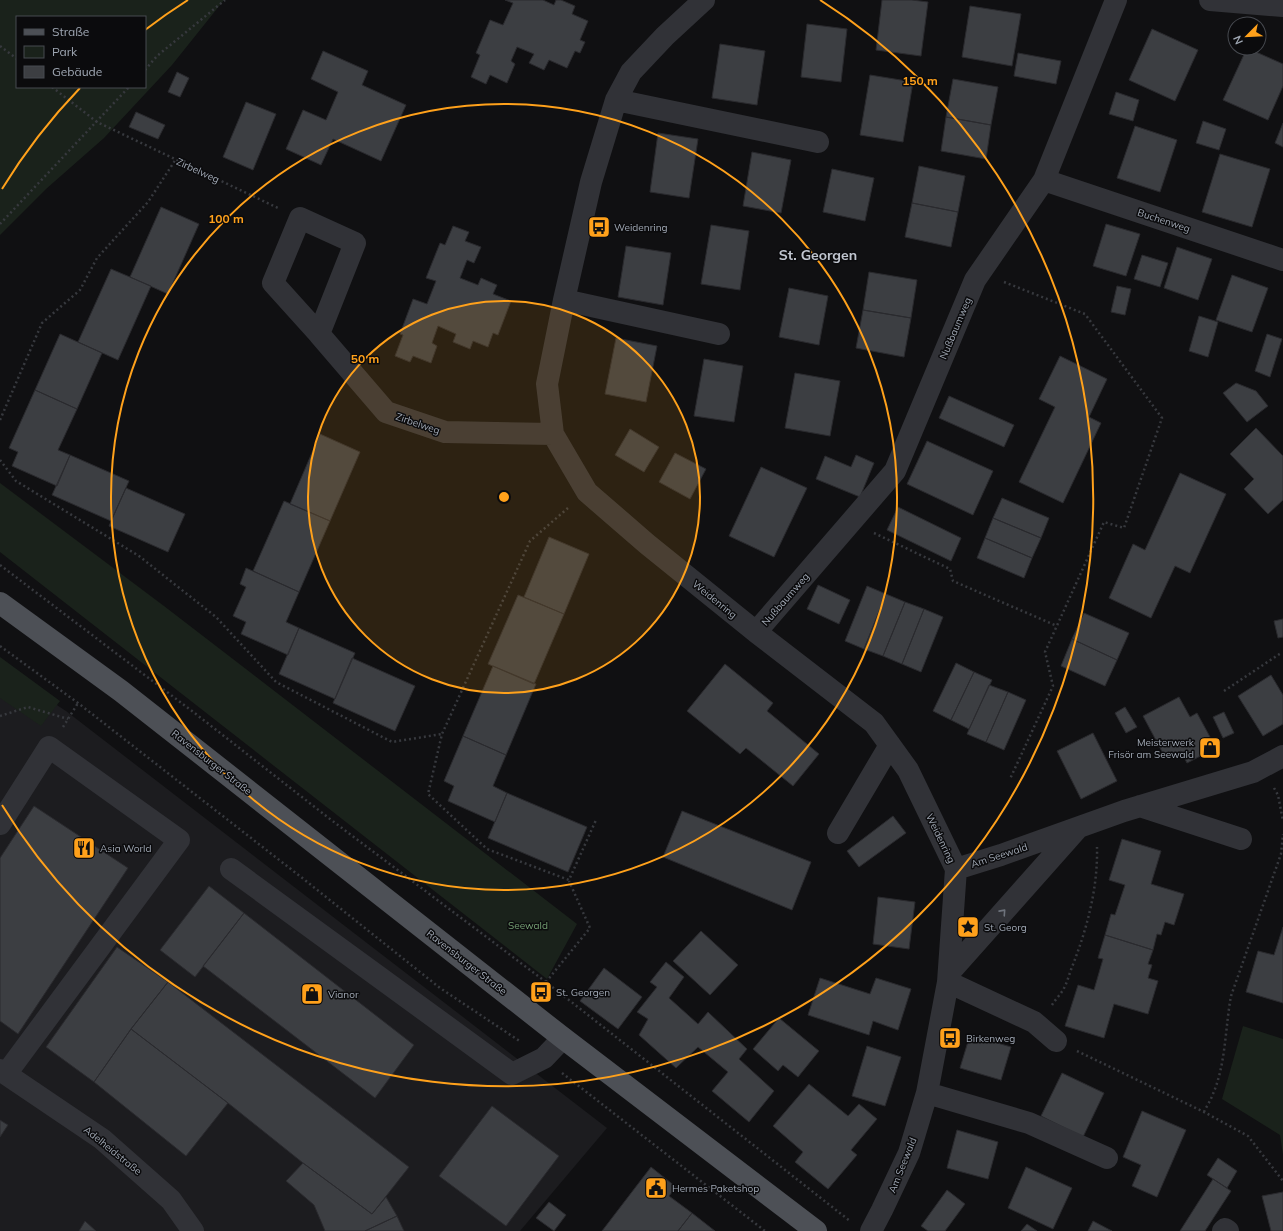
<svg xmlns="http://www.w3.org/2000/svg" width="1283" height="1231" font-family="Mulish,sans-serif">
  <rect width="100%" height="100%" fill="#101012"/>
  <path fill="#1c1c1f" d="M0,668l66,43 541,417 -87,103h-520z"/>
  <path fill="#1a221b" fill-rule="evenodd" d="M0,0h224l-52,65 -68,73 -58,51 -46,46zM17,17h128v70h-128z
    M0,483l164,123 413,318 -30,55 -547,-427z
    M0,657l60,44 -19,25 -41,-28z
    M1243,1026l40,13v116l-3,-20 -58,-36z"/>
  <path fill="#3c3e42" stroke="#2a2a2e" d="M505,0h38l11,5 2,-5h5l14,6 -3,8 16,7 -8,19 5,2 -5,11 -5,-2 -8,17 -18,-8 -5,10 -15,-7 5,-9 -17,-7 -6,14 4,3 -8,19 -17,-8 -4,9 -15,-7 9,-22 -4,-2 14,-33 13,5 10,-22z
    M882,0h30l16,2 -7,54 -45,-6z
    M970,6l51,8 -9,52 -50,-9z
    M807,24l40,5 -6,53 -40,-5z
    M1152,29l46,21 -23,51 -46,-21z
    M720,44l45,7 -8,54 -45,-7z
    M1247,48l36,16v22l-15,34 -45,-20z
    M323,51l45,20 -6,14 44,20 -25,56 -48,-22 -12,26 -35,-16 17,-39 23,10 12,-28 -27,-13z
    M1018,53l43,8 -5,23 -42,-8z
    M177,72l12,6 -9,19 -12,-5z
    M870,75l43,7 -10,60 -43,-7z
    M953,79l45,8 -7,38 -45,-8z
    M1116,92l23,8 -6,21 -24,-7z
    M246,102l30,12 -23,56 -30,-13z
    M136,112l29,13 -7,14 -29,-12z
    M946,117l45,8 -5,34 -45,-8z
    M1203,121l23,8 -7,21 -23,-7z
    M1283,123v24l-8,-4z
    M1135,126l42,14 -17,52 -43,-14z
    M658,133l40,6 -9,59 -39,-6z
    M752,152l39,8 -10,53 -38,-7z
    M1220,154l50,15 -18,58 -50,-15z
    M919,166l46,10 -7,36 -46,-9z
    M832,169l42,9 -9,43 -42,-9z
    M912,203l46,9 -7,35 -46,-10z
    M161,207l38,17 -31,70 -38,-17z
    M1106,224l34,10 -14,42 -33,-10z
    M711,225l38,6 -9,59 -39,-6z
    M453,226l16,6 -4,9 16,6 -7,16 -7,-3 -7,18 18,7 3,-7 16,7 -4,9 18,7 -13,34 -5,-2 -5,14 -15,-6 -3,8 -17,-7 3,-8 -18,-8 -6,17 5,3 -6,17 -18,-7 -3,6 -15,-6 8,-21 -3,-1 13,-35 14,5 9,-23 -10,-3 14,-35 5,2z
    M626,246l45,7 -8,52 -45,-8z
    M1177,247l35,12 -14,41 -34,-12z
    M1142,255l26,8 -8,24 -26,-8z
    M111,269l40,17 -33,74 -40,-18z
    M869,272l48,8 -6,38 -48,-8z
    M1232,275l36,13 -16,44 -36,-12z
    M1117,286l14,3 -6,26 -14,-3z
    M789,288l39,8 -9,49 -40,-8z
    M863,310l48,8 -7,39 -48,-9z
    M1199,316l19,6 -10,35 -19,-6z
    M60,334l42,19 -25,56 -42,-19z
    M1267,334l15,5 -12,38 -15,-6z
    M616,338l41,8 -11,56 -41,-8z
    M1060,356l47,23 -18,38 12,6 -38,80 -44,-21 36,-75 -16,-8z
    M704,359l39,7 -9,56 -40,-6z
    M795,373l45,8 -10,55 -45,-8z
    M1236,383l20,8 12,15 -21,16 -24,-29z
    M35,390l42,19 -19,41 12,5 -13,31 -45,-20 6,-14 -9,-4z
    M949,396l65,29 -10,22 -65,-29z
    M1256,428l27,28v44l-15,14 -24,-25 10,-10 -24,-25z
    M630,429l29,18 -15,25 -29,-17z
    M320,434l40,18 -30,69 -40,-17z
    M927,441l66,30 -20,44 -66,-31z
    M675,453l31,16 -16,30 -31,-17z
    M70,455l59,26 -18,40 -59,-26z
    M856,455l18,8 -14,34 -44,-18 9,-23 26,11z
    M761,467l46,21 -33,69 -45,-21z
    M1180,473l46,21 -36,79 -15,-7 -24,52 -42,-20 24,-54 12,6z
    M126,488l59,26 -17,38 -59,-26z
    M1002,498l47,20 -8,20 -48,-20z
    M284,501l46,20 -31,71 -46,-21z
    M898,507l63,31 -10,23 -64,-31z
    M993,518l48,20 -9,20 -47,-20z
    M549,537l40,17 -25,60 -40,-17z
    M985,538l47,20 -8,20 -47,-20z
    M246,568l53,24 -13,30 13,6 -11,27 -47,-21 5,-12 -13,-6 13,-29 -6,-3z
    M818,585l32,15 -11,24 -32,-15z
    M867,586l19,8 -22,55 -19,-8z
    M886,594l19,8 -22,54 -19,-7z
    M518,595l46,19 -30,70 -46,-20z
    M905,602l19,7 -22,55 -19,-8z
    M924,609l19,8 -22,55 -19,-8z
    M1084,613l45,20 -12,27 -45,-21z
    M1283,619v18l-5,1 -4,-17z
    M299,628l56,25 -20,46 -56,-25z
    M1072,639l45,21 -12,26 -44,-20z
    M352,658l63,28 -20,45 -62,-28z
    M956,663l18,9 -23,48 -18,-9z
    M725,664l48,39 -6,8 52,43 -26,32 -47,-38 -6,6 -53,-43z
    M493,666l43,18 -30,71 -43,-19z
    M974,672l18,8 -23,49 -18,-9z
    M1271,675l12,20v29l-20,12 -25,-40z
    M989,685l19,7 -22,50 -19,-8z
    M1008,692l18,8 -22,50 -18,-8z
    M1179,697l11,20 7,-4 19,35 -29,15 -6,-12 -15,8 -23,-43z
    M1125,707l12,20 -11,6 -11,-20z
    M1224,712l10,21 -11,5 -10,-21z
    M1093,733l24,48 -36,18 -24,-48z
    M463,736l43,19 -13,31 14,7 -12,29 -47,-21 6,-15 -10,-5z
    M507,793l80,34 -19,45 -80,-34z
    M34,806l94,62 -110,166 -18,-13v-163z
    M682,811l129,51 -19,48 -129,-53z
    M893,816l13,17 -47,34 -12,-16z
    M1122,839l39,12 -10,33 33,10 -10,31 -9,-3 -4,13 -4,-1 -4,16 -48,-15 6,-21 4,1 10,-30 -16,-5z
    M209,886l35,27 -49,64 -35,-27z
    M878,897l37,5 -6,47 -36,-5z
    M244,913l170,132 -39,53 -172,-132z
    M1283,927v76l-37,-11 12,-41 16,4z
    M701,931l37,34 -28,30 -37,-34z
    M1105,935l48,15 -5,14 4,1 -4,13 10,3 -10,33 -34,-10 -10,34 -39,-12 13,-41 16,5 9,-31 -5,-1z
    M117,947l51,35 -37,47 -37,53 -48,-35z
    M666,962l18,15 -15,21 29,26 10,-12 39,37 -8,10 35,32 -25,31 -37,-31 16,-19 -30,-25 -22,21 -37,-33 9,-16 -11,-7 20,-25 -7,-5z
    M604,968l38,29 -24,32 -38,-28z
    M820,978l50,16 6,-16 35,11 -13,41 -25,-9 -4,14 -61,-20z
    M168,982l241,185 -37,47 -69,-51 -75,-60 -97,-74z
    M779,1018l40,33 -21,26 -15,-12 -5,6 -25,-22z
    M131,1029l97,74 -42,53 -92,-74z
    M970,1035l41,12 -10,33 -41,-12z
    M867,1046l34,11 -16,49 -33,-10z
    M1062,1073l42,20 -21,44 -42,-21z
    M809,1084l39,32 11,-12 18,15 -26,31 6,5 -29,34 -33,-27 8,-10 -30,-26z
    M492,1106l67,50 -53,70 -67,-50z
    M1142,1111l44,19 -29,67 -25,-11 9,-21 -18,-8z
    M0,1120l8,5 -8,12z
    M957,1130l41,12 -10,37 -41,-11z
    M1218,1158l19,13 -10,17 -20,-13z
    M303,1163l69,51 14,-17 11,19 -32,15h-40l-11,-26 -28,-24z
    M651,1167l25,20 -7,9 23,17 -14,18h-76z
    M1026,1167l46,21 -19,41 -45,-21z
    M1213,1179l18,12 -26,40h-25z
    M947,1190l18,14 -20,27h-17l-7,-5z
    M1283,1192v39h-12l-9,-35z
    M549,1202l17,13 -12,16 -18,-13z
    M692,1213l23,18h-37z
    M397,1216l7,15h-39z
    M85,1221l11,10h-17z
    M1093,1221l19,10h-24z
    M1027,1224l10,7h-16z"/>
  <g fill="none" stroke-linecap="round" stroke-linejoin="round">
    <path stroke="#37393e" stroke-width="2.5" stroke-dasharray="2 3" stroke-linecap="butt" d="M0,46l17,13
      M145,70l12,-14 68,-56
      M52,87l45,35 181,86
      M0,224l129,-137
      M1004,282l81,32 77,104 -38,110 -20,-6 -59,130 8,34 -43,93
      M0,420l42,-97 38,-33 17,-32 51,-56 28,-43
      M0,460l16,21 123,75 77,61 60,65 116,60 50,-8
      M568,508l-38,33 -88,193 -14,60 59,55 82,31 27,-60
      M874,533l76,36 3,12 104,45
      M0,565l192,146 138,108 216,163 304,239
      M0,646l78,57 223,174 139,111 81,54
      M1224,691l57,-38
      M0,716l28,-9 40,12
      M63,727l15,-24
      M1274,788l4,7 5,26
      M546,982l44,-54 -21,-47
      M1052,1005c3,-5 8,-10 11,-15 4,-7 6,-15 9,-23 15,-38 26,-79 25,-120
      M1077,1051l127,61 44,24 35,45
      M562,1073l203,158
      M1204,1112c2,-5 6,-10 8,-16 14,-30 13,-68 19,-100l50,-142 2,-20"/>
    <path stroke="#313237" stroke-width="22" d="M704,0l-39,36 -34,36 -15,28 -25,82 -27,118 -17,84 6,50 34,58 60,52 109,88 118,91 34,47 48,99 -8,113 -21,111 -18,60 -27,57 -11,21
      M1210,0l73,6
      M616,100l202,42
      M1044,180l239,80
      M564,300l155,34
      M319,334l36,-91 -55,-25 -27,65 46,51 67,78 59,20 108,2
      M756,632l139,-161 80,-191 69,-100 72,-180
      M1140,806l101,33
      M0,824l49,-77 130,93 -173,234
      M838,833l52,-88
      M231,869l281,205 32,-16 19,-20
      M956,869l45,-14 123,-44 129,-39 30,-16
      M949,973l128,-144
      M948,982l86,40 22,19
      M0,1070l102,69 69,61 22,31
      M927,1093l102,30 78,35
      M1223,1231l2,-2 3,2"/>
    <path stroke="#4d5056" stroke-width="22" d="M0,603l121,88 442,347 253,193"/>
  </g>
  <defs><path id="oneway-chevron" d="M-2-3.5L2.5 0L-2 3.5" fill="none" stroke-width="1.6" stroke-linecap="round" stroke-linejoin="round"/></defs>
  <use stroke="#6e737c" href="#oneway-chevron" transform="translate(1003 912) rotate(-48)"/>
  <circle cx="504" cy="497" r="196" fill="#ffa11b" fill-opacity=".12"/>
  <g fill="none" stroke="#ffa11b" stroke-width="2">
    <circle cx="504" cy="497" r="196"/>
    <circle cx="504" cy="497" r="393"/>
    <path d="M2 189A589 589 0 0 1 80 88M145 30A589 589 0 0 1 188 0M820 0A589 589 0 1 1 2 805"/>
  </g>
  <defs>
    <g id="bus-square" transform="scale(1.15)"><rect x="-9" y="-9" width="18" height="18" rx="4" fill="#ffa11b" stroke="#0b0b0d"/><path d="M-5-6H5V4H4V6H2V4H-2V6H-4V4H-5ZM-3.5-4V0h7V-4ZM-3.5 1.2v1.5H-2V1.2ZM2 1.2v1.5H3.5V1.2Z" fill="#111"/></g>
    <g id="shop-square" transform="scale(1.15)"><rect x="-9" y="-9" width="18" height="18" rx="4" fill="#ffa11b" stroke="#0b0b0d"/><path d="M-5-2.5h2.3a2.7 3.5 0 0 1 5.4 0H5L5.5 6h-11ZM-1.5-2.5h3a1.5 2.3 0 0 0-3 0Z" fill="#111"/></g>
    <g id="restaurant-square" transform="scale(1.15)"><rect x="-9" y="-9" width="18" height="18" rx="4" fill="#ffa11b" stroke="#0b0b0d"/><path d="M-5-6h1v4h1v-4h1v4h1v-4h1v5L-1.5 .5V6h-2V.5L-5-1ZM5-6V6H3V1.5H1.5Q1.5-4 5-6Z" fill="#111"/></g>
    <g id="sight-square" transform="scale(1.15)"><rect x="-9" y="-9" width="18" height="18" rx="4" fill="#ffa11b" stroke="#0b0b0d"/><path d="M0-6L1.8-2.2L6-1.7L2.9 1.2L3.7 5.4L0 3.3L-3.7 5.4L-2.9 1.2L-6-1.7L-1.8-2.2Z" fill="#111"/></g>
    <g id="civic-square" transform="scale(1.15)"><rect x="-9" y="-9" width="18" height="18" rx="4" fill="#ffa11b" stroke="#0b0b0d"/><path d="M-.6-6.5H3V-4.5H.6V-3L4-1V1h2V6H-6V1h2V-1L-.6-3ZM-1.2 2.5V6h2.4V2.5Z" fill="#111"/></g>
  </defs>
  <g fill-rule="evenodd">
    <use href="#bus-square" x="599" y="227"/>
    <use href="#shop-square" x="1210" y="748"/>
    <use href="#restaurant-square" x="84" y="848"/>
    <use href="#sight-square" x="968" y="927"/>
    <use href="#bus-square" x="541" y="992"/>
    <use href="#shop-square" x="312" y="994"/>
    <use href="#bus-square" x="950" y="1038"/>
    <use href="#civic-square" x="656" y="1188"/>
  </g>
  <g text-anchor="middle" stroke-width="3" stroke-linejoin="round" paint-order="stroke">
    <g font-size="10" fill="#a0a8b4" stroke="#0b0b0d">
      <text transform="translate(198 170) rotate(25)" y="4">Zirbelweg</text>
      <text transform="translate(1164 220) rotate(18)" y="4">Buchenweg</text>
      <text transform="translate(955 328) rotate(-67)" y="4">Nußbaumweg</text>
      <text transform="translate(418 423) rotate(19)" y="4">Zirbelweg</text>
      <text transform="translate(715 599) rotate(39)" y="4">Weidenring</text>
      <text transform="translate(785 599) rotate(-49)" y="4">Nußbaumweg</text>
      <text transform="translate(212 762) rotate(38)" y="4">Ravensburger Straße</text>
      <text transform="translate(941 838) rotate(64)" y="4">Weidenring</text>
      <text transform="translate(999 855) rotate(-18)" y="4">Am Seewald</text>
      <text transform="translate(467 962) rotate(38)" y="4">Ravensburger Straße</text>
      <text transform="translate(113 1150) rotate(39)" y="4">Adelheidstraße</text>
      <text transform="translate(902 1165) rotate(-68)" y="4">Am Seewald</text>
    </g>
    <g font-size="10" fill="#a0a8b4" stroke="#0b0b0d" text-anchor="start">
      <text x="614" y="231">Weidenring</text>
      <text x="1194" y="746" text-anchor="end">Meisterwerk<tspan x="1194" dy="12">Frisör am Seewald</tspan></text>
      <text x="100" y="852">Asia World</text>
      <text x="984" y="931">St. Georg</text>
      <text x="556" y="996">St. Georgen</text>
      <text x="328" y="998">Vianor</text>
      <text x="966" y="1042">Birkenweg</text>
      <text x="672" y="1192">Hermes Paketshop</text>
    </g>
    <g font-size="10" fill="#76a175" stroke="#0b0b0d">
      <text x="528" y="929">Seewald</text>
    </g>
    <g font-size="14" font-weight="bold" fill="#c1c6d0" stroke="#0b0b0d">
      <text x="818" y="260">St. Georgen</text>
    </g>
  </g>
  <circle cx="504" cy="497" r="6" fill="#ffa11b" stroke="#0b0b0d" stroke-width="2"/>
  <g font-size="12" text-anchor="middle" font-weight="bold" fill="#ffa11b" stroke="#0b0b0d" stroke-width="3" stroke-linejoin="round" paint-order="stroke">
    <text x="920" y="85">150 m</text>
    <text x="226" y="223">100 m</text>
    <text x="365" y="363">50 m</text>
  </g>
  <rect x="16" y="16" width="130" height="72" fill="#0b0b0d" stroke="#474a50"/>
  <rect x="24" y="29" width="20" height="6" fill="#4d5056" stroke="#474a50"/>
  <text x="52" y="36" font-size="12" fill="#a0a8b4">Straße</text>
  <rect x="24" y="46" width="20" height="12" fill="#1a221b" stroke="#474a50"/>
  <text x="52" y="56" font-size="12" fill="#a0a8b4">Park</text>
  <rect x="24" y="66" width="20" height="12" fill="#3c3e42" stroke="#474a50"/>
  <text x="52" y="76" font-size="12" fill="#a0a8b4">Gebäude</text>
  <g transform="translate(1247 36) rotate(246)"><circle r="19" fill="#0b0b0d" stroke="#474a50"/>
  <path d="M0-3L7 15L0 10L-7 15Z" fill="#ffa11b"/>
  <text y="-6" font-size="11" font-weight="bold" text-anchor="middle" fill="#a0a8b4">N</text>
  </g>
</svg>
